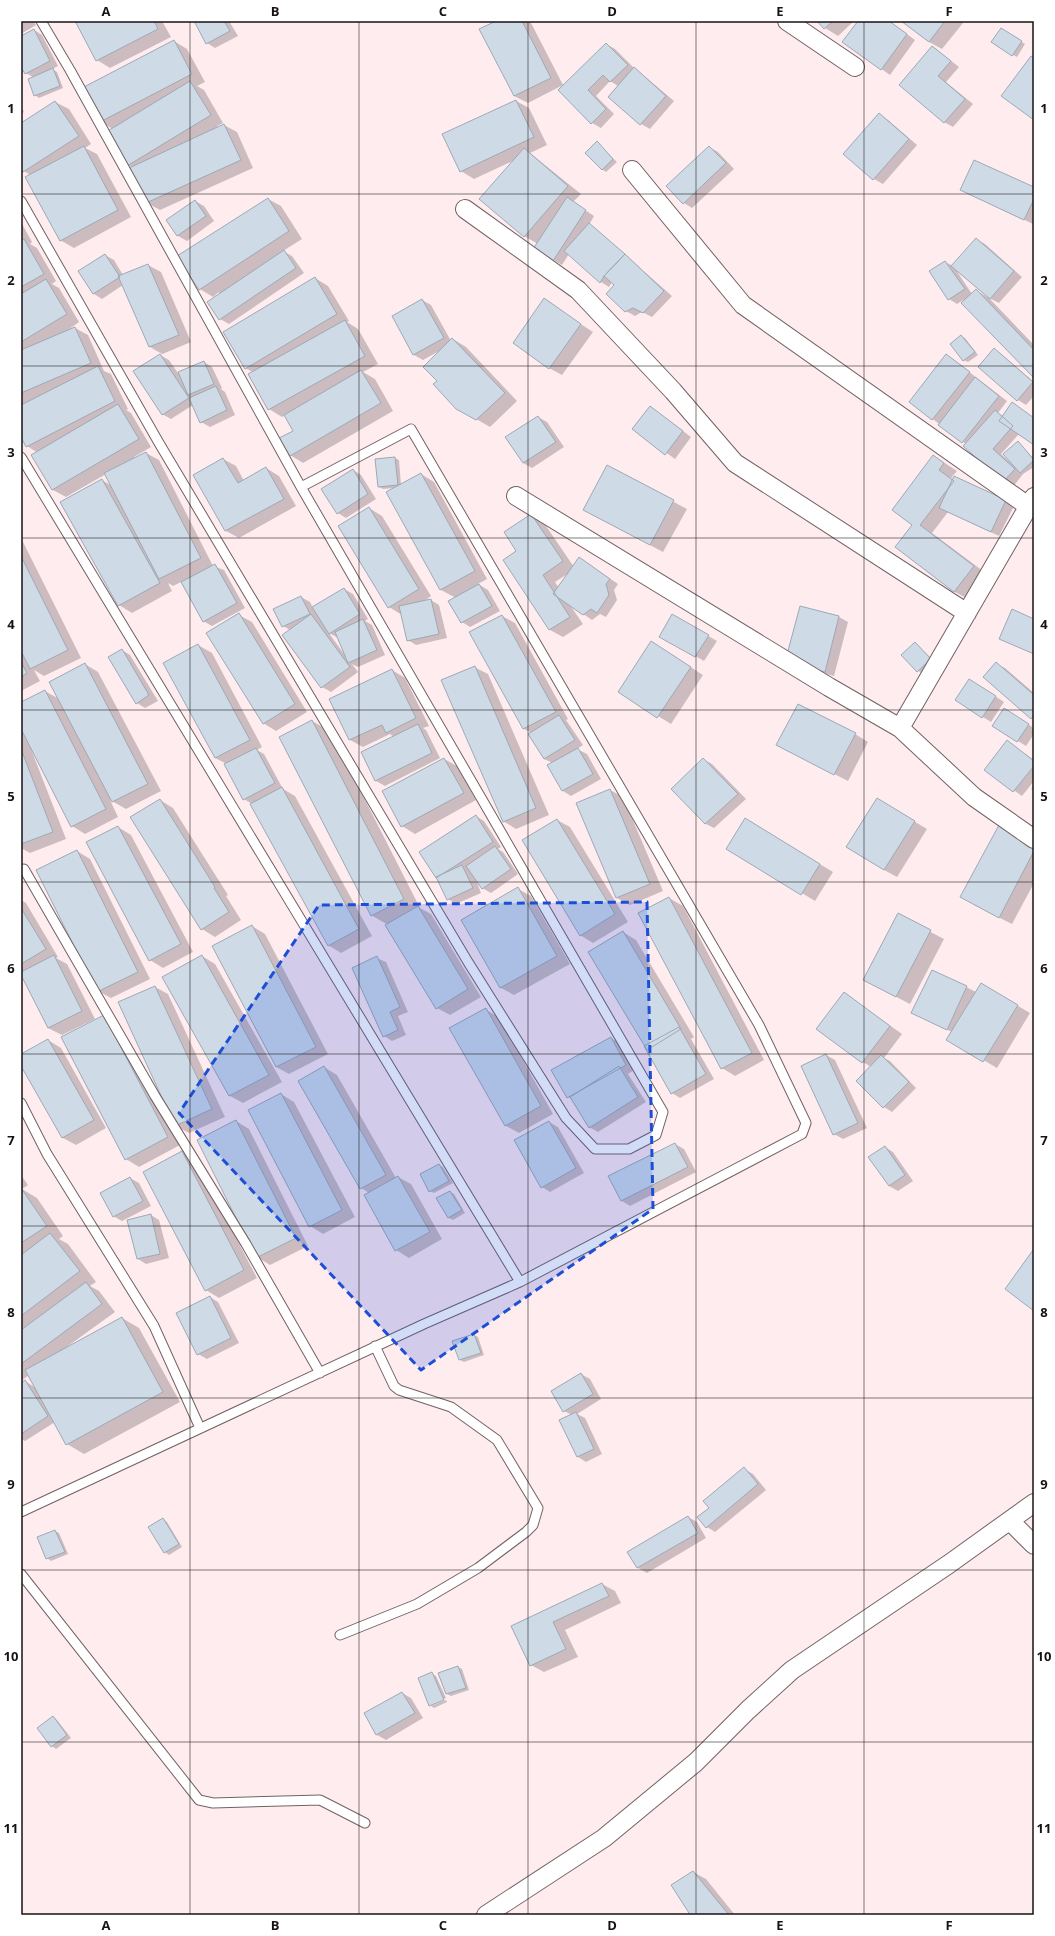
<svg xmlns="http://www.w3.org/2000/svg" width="1055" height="1936" font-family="'Open Sans',sans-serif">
  <rect width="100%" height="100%" fill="#ffecef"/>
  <path fill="#0003" fill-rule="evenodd" d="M21,21h12l3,4 -15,9z
    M76,21h86l9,16 -61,31 -13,-8z
    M196,21h33l9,15 -23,12 -8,-5z
    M498,21h32l33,64 -35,18 -14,-7z
    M818,21h36l-16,15 -13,-8z
    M859,21h30l26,19 -25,35 -47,-33z
    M903,21h58l2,2 -21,26 -13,-7z
    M1001,29l24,15 -8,13 -4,-2z
    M34,30l8,5 16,31 -6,3 5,3 6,16 -24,10 -4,-3 -2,-18 -7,-4 -5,-9v-27z
    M174,41l13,8 18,33 -8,4 7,4 19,33 -6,3 1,2 6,-3 13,7 16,36 -93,42 -13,-7 -15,-36 -4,-2 -15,-36 -13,-7z
    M606,44l9,5 20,20 7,5 32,27 -24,28 -9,-5 -32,-28 9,-10 -8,-5 -14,15 18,18 -13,14 -9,-5 -32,-33z
    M933,47l26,20 -13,15 27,22 -20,23 -9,-5z
    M516,101l13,7 18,37 -17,8 51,41 -8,8 21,14 -5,9 8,5 75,66 -20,21 -10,-5 -7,4 -9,-5 -11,-26 -3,-3 -3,5 -8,-5 -32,-28 -7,11 -27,-16 3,-5 -14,-8 -9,-76 -41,19 -13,-8z
    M55,102l14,7 22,35 -6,4 12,6 34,63 -57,31 -14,-8 -30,-65 -6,-4 -3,-4v-43z
    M21,106l3,6 -3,2z
    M879,115l9,5 29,25 -34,39 -9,-5z
    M597,143l20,19 -11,10 -4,-3z
    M709,147l9,5 16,17 -42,39 -8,-5z
    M1034,188l-1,36 -72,-34z
    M268,199l13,7 21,33 -19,12 9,5 12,17 -75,51 -9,-5 -1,-27 -6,5 -13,-8z
    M195,201l9,5 10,15 -27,20 -9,-5 -11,-16z
    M21,222l11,20 -2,2 7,4 19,33 -4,3 7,4 20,34 -15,11 11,-5 13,7 16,36 7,3 17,35 -2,1 5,3 20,34 -17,10 1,1 11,-5 13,7 54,106 11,4 21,38 -33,18 -9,-5 -22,-39 -8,4 -5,-3 4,8 -40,22 -13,-8 -17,-125 10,6 -6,-12 -40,23 -13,-7 -21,-34 6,-3 -11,-7 -6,-11z
    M976,239l9,5 37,33 -23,26 -10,-5 45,47v32l-69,-78 -8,5 -8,-5 -4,-37 8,4zM956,270l32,26 -1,1 -11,-7 -4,4z
    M105,255l9,5 9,15 25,-10 13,7 30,70 -31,13 9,5 9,13 26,-11 8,5 10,21 -1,1 4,3 10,23 -25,12 -9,-5 -8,-17 -22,14 -9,-5 -27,-42 27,-18 -12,-7 -27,-62 -21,14 -8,-5 -15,-22z
    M315,278l13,8 21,35 -2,1 11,7 20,35 -15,8 12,7 18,32 -90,52 -13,-8 4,-24 -9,-16 -3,2 -13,-8 -16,-37 -8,-4z
    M422,300l9,5 20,36 2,-2 13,8 51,54 -27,26 -33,-19 -19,-27 3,-31 -18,10 -9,-5 -21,-39z
    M544,300l49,32 -31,43 -13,-7z
    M961,336l4,2 13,17 -10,7 -4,-2z
    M994,350l8,5 32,27v14l-8,9 -8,-5z
    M947,355l60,46 -9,12 5,3 31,2v26l-15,-10 -18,20 11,10 6,-22 16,17v8l-11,7 -10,13 -47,-43 -56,-42z
    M651,407l40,30 -16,22 -41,-30z
    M538,417l9,5 17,25 -32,21 -9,-5z
    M934,456l23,15 -6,7 2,2 61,26 -15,30 -51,-24 -16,21 55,41 -19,25 -13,-7 -59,-45 17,-22z
    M395,458l4,2 2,25 20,-11 13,8 53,97 -9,5 10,6 12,21 -30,16 -8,-5 -6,-24 -15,-8 -54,-98 8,-4 -12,1 -4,-2z
    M223,459l13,7 8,15 22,-13 13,8 17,30 -57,32 -13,-7 -32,-56z
    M608,467l79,42 -24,43 -66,-35z
    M353,470l8,5 15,24 -30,19 -8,-5z
    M369,508l13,8 49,80 -8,6 8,-2 8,5 8,33 -31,7 -8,-5 -6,-25 -13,-8z
    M531,515l13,8 30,44 6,-9 38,26 -4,6 3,10 -11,17 -6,-3 -8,6 -22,-15 13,19 -20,13 -13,-7 -46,-70 14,-8zM569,573l-10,15 -4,-6z
    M21,538l60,120 -37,18 -10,-6 6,11 -19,10z
    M344,589l9,5 15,25 -3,2 7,4 13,30 -27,12 -6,-3 6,8 -27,20 -9,-5 -32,-57 -7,-4 18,-29 9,5 3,6zM329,633l9,5 6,16z
    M801,607l38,10 9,5 -14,54 -39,-10z
    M239,615l13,7 55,90 -31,19 -13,-8z
    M672,615l45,26 -13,20 -43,-25z
    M502,616l13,7 53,96 -2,1 17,25 -6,4 10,5 14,25 -30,17 -8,-5 -10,-28 -9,-4 -12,-26 -8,-4 -53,-96z
    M915,643l20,19 -13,12 -20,-19z
    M198,645l14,8 50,94 -5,3 7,4 19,35 12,7 77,140 -31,17 -13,-8 -76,-141 -8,-5 -17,-35 -12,-6z
    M122,650l8,5 28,46 -13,7 -8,-5z
    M664,650l39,25 -32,49 -52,-32z
    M85,664l13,8 63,119 -35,18 -16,-9 8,17 -33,17 -13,-8 -40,-77h-1l35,90 -36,14 -9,-5v-145l24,-12 14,8z
    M996,664l9,4 29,25v26z
    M474,667l14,7 61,141 -33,14 -13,-8z
    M392,670l13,8 24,48 -6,2 3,2 14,28 -55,28 -9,-5 -14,-28 32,-16 -4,-3 -27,13 -13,-7 -19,-40z
    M978,685l26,17 -13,20 -8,-5z
    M1012,714l22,14v6l-8,12 -8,-5z
    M312,721l18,10 90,177 11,6 50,83 -31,18 -13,-7 -49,-83 -17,-10z
    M855,734l13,8 -20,39 -57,-29z
    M1008,742l26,18v21l-12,15 -37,-26z
    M444,759l13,7 19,34 -61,34 -13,-8z
    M703,759l9,5 34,35 -32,29 -8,-4 -34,-35z
    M1034,785v6l-3,-2z
    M610,790l13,7 40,94 -33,14 -13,-7z
    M160,800l13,8 55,87 -2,1 15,24 -26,17 -13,-8z
    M890,807l37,22 -30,48 -13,-7z
    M476,816l8,5 17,26 -3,2 5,3 15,22 -27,19 -9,-5 -7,-11 6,16 -25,11 -8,-5 -11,-21z
    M557,820l13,7 58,95 -35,21 -13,-8z
    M118,827l13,8 62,117 -30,16 -13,-8z
    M758,827l75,45 -18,29 -87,-53z
    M1034,844v39l-22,41 -38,-19z
    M77,851l13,8 60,120 -39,19 -13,-7z
    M518,889l13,7 39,68 -56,31 -13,-7 -39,-68z
    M669,898l14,8 81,154 -29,16 -13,-8z
    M21,900l5,3 32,54 -2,1 11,6 28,55 -33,16 -14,-7 -27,-55z
    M898,915l46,24 -34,65 -33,-17z
    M252,926l13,8 63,120 -39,20 -13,-7z
    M623,932l13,8 58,97 -3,2 23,40 -34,19 -8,-5z
    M202,956l13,8 67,118 -39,21 -13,-7 -66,-119z
    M377,958l9,4 22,50 -10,4 8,19 -14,6 -8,-5z
    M981,984l49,29 -33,55 -50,-29 5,-7 -39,-19 53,-26 10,5z
    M155,987l13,7 57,123 -36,16 -13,-7z
    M844,993l58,41 -18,24 6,3 26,27 -24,24 -8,-5 -13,-40 -8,-5z
    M486,1010l13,7 54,97 -34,19 -13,-7 -55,-97z
    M104,1016l76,129 -41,22 -13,-8z
    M611,1038l9,5 14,27 -6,4 18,28 -48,30 -9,-5 -17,-28 -4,-2z
    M48,1040l13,8 45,80 -30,17 -13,-7 -42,-74v-9z
    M826,1055l9,5 32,68 -24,11 -9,-5z
    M324,1067l13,8 59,103 2,-1 13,7 31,55 -33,19 -13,-8 -31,-55 4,-2 -8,-5 -61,-107z
    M281,1094l13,8 61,115 -32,17 -13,-8z
    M236,1121l13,8 59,117 -38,19 -13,-8z
    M549,1122l9,5 26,46 -34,19 -8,-5z
    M675,1144l9,5 12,23 -66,34 -8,-5 -13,-24z
    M885,1147l8,5 20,29 -15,10 -9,-5z
    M182,1153l13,7 62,118 -38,20 -13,-8z
    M439,1165l4,2 10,16 -19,10 -4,-2 -9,-16z
    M21,1175l7,10 -6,4 15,9 26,38 -4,3 9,5 28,38 -6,4 9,5 16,21 -47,34 1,1 53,-29 17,10 41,74 -96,52 -17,-10 -12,-22 -30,19 -4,-2v-55l4,-3 11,7 -7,-13 -8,6z
    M130,1178l9,5 12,23 -29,15 -9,-5z
    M450,1192l4,2 11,19 -12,7 -4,-2 -11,-19z
    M151,1215l8,5 10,38 -23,6 -8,-5z
    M210,1297l8,5 21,41 -32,16 -9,-5z
    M474,1335l4,2 6,18 -20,7 -4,-2z
    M581,1374l9,5 11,20 -24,15 8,4 17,36 -16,8 -8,-5 -17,-36 11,-6 -8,-4z
    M744,1469l9,5 13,16 -51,42 -8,-5 3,-19z
    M688,1517l9,5 9,16 -59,35 -9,-5 -9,-16z
    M163,1519l4,3 15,25 -13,8 -4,-3z
    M55,1531l4,2 9,21 -17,7 -4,-3z
    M602,1584l13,7 6,12 -56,27 13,27 -34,15 -13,-7 -18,-39z
    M458,1667l4,2 7,21 -18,6 -4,-2 -7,-21z
    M432,1674l4,2 10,22 -15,6v2h-1z
    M402,1693l9,5 12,20 -37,22 -9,-5 -12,-21z
    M446,1700l1,2 -13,6 -3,-2z
    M53,1717l4,3 14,18 -15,11 -4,-3 -14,-18z
    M693,1872l13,7 29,36h-47l3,-2z"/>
  <path fill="#cedbe6" stroke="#9da9b4" d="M75,21h79l4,8 -62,32z
    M194,21h30l6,10 -24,13z
    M496,21h26l29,57 -37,18 -35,-67z
    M817,21h16l-9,8z
    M858,21h31l18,13 -26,36 -39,-28z
    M901,21h44l-16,21z
    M1001,28l21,13 -10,15 -21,-14z
    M34,29l16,32 -25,13 -4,-7v-31z
    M174,40l18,34 -92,48 -18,-34z
    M606,43l22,22 -18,17 -7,-7 -15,15 18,19 -15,15 -33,-34z
    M932,46l19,15 -13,15 27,23 -21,24 -45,-38z
    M1031,56l3,2v62l-33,-24z
    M634,67l32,29 -26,29 -32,-28z
    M53,68l7,18 -26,10 -6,-17z
    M190,81l21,34 -84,51 -21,-34z
    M516,100l18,37 -74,35 -18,-38z
    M55,101l24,35 -56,36 -2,-3v-46z
    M879,113l30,26 -36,41 -30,-26z
    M224,124l17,36 -95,43 -17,-35z
    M597,141l16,18 -11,11 -17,-17z
    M84,146l34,64 -58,31 -35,-64z
    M709,146l17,17 -43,41 -17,-18z
    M524,148l44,38 -44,51 -45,-38z
    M974,160l60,27v12l-10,21 -64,-30z
    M567,197l19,13 -33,51 -20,-12z
    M268,198l21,33 -90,59 -22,-34z
    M195,200l11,16 -29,20 -11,-16z
    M589,223l36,31 -21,22 -4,7 -36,-32z
    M976,238l38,33 -24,28 -39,-33z
    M24,239l20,35 -23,13v-46z
    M284,250l12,18 -77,52 -12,-18z
    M105,254l15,23 -27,17 -15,-23z
    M625,254l39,37 -21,22 -10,-5 -8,4 -19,-18 8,-9 -10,-9z
    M945,261l20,28 -17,11 -19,-29z
    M148,264l31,71 -30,12 -31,-71z
    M315,277l22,37 -92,55 -22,-37z
    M46,279l21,35 -46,28v-48z
    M976,289l58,61v28l-73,-75z
    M544,298l37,26 -32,45 -36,-26z
    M422,299l22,39 -31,17 -21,-39z
    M345,320l20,36 -97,54 -20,-36z
    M75,327l16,36 -70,30v-43z
    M961,335l14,17 -12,9 -13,-17z
    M452,338l53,55 -29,27 -20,-11 -23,-25 4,-3 -14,-14z
    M994,348l39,34 -16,19 -39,-34z
    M160,354l29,44 -27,17 -29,-44z
    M946,354l24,18 -38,48 -23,-18z
    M204,361l10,23 -26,11 -10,-23z
    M98,366l17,35 -89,46 -5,-10v-32z
    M361,370l20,33 -91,53 -11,-18 14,-7 -9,-16z
    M975,377l24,19 -37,47 -24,-18z
    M216,386l11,24 -27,13 -11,-25z
    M1012,402l22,16v27l-35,-24z
    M118,404l21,35 -87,51 -21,-35z
    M650,406l33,25 -18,24 -33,-26z
    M995,410l18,16 -20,23 22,20 -12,13 -40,-36z
    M538,416l18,26 -33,21 -18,-26z
    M1018,441l16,19 -14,13 -17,-19z
    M146,452l55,106 -42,21 -55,-106z
    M933,455l11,8 -5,7 15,11 -34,44 54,41 -20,26 -59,-45 17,-22 -20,-15z
    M395,457l3,28 -20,2 -3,-28z
    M223,458l15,25 28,-16 18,32 -59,32 -32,-56z
    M607,465l67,35 -24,45 -67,-35z
    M353,469l15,25 -31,20 -16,-25z
    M421,473l54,98 -35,19 -54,-98z
    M954,476l52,24 -15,32 -52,-24z
    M102,479l58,104 -42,23 -58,-104z
    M369,507l50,82 -31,19 -50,-82z
    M531,514l32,47 -20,14 27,42 -21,13 -46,-70 13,-9 -12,-19z
    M21,556l47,94 -38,19 -9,-18z
    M579,557l31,22 -4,5 3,11 -12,18 -6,-4 -8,6 -30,-21z
    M215,564l22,39 -34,19 -22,-40z
    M479,584l13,22 -31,17 -13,-22z
    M344,588l16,26 -31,20 -17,-27z
    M301,596l9,18 -28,13 -9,-18z
    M431,599l8,35 -32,7 -8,-35z
    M800,606l39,10 -14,56 -40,-10z
    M1012,609l22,10v35l-35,-15z
    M239,613l56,91 -32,20 -57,-91z
    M311,614l39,53 -29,21 -39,-53z
    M672,614l37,21 -14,22 -36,-20z
    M502,615l54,97 -33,17 -54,-97z
    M363,619l14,31 -29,13 -13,-31z
    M651,641l40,26 -34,51 -39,-26z
    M915,642l16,17 -14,13 -16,-17z
    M198,644l52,96 -35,18 -52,-95z
    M122,649l27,46 -13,9 -28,-47z
    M21,662l6,11 -6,4z
    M996,662l38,33v20l-3,4 -48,-42z
    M85,663l63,121 -36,18 -63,-120z
    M475,666l61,142 -33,14 -62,-142z
    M392,669l24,49 -30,15 -4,-8 -33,15 -20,-41z
    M969,679l27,17 -14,22 -27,-18z
    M45,690l61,119 -35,18 -50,-98v-27z
    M798,704l58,29 -22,42 -58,-30z
    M1004,708l25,16 -12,18 -25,-16z
    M559,715l16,25 -31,19 -16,-25z
    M312,720l92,179 -33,17 -92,-179z
    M418,724l14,29 -57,28 -14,-29z
    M1007,740l27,21v5l-21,26 -29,-22z
    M256,748l19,35 -32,17 -19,-36z
    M578,748l15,26 -31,17 -15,-26z
    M21,749l32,83 -32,12z
    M444,758l20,35 -63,34 -19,-36z
    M703,758l35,36 -33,30 -34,-35z
    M282,787l77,142 -31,17 -78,-142z
    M610,789l40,95 -34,14 -40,-95z
    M877,798l38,23 -31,49 -38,-23z
    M160,799l55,88 -1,1 15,24 -28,18 -71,-113z
    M476,815l17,27 -57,36 -17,-26z
    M745,818l75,46 -19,31 -75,-46z
    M557,819l58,95 -35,22 -58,-96z
    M999,825l35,18v8l-35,67 -39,-21z
    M118,826l63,118 -32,17 -63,-119z
    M495,846l16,23 -29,20 -16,-23z
    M77,850l61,122 -41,20 -61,-122z
    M462,865l11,23 -26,12 -11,-23z
    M518,887l39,69 -57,32 -39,-68z
    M669,897l83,156 -31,16 -83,-156z
    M418,906l50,83 -32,20 -51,-84z
    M21,908l25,41 -25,15z
    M898,913l33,17 -35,67 -33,-17z
    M252,925l64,122 -40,20 -64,-121z
    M623,931l58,98 -34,21 -59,-98z
    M54,955l28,56 -34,17 -27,-53v-3z
    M202,955l67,120 -40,21 -67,-119z
    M377,956l23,51 -10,5 8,18 -15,7 -31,-69z
    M932,970l35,16 -20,44 -36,-17z
    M981,983l37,22 -35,57 -37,-22z
    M155,986l57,123 -37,17 -57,-124z
    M844,992l46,34 -28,37 -46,-34z
    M486,1008l55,98 -36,20 -56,-98z
    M104,1015l64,122 -43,23 -64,-123z
    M679,1027l27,47 -35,20 -27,-48z
    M611,1037l15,28 -59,33 -16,-28z
    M48,1039l46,81 -32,18 -41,-72v-12z
    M826,1054l32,69 -25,12 -32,-69z
    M881,1055l28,27 -26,26 -27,-27z
    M324,1066l62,109 -26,14 -62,-108z
    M619,1066l19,31 -49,31 -19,-31z
    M281,1093l61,117 -33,17 -61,-117z
    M236,1120l60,118 -40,20 -59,-118z
    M549,1121l27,47 -35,20 -27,-48z
    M675,1143l13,24 -67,34 -13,-25z
    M885,1146l20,29 -16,11 -21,-29z
    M182,1151l62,119 -39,21 -62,-119z
    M439,1164l10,17 -20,11 -9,-18z
    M398,1176l32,56 -35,19 -31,-56z
    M130,1177l13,24 -30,16 -13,-24z
    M21,1188l26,38 -26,17z
    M450,1191l12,19 -14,8 -12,-20z
    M151,1214l9,40 -23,5 -10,-39z
    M50,1233l30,38 -59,45v-61z
    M1033,1250h1v61l-29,-22z
    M86,1282l16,22 -81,60v-34z
    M210,1296l21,42 -34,17 -21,-42z
    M122,1317l41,75 -97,53 -41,-75z
    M474,1334l7,19 -22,7 -7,-19z
    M581,1373l12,21 -30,18 -12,-21z
    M25,1380l23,36 -27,18v-51z
    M576,1412l18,37 -17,8 -18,-37z
    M744,1467l14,17 -52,44 -9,-11 12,-9 -6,-7z
    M688,1516l10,17 -61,35 -10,-16z
    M163,1518l16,26 -15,9 -16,-26z
    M55,1530l10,22 -19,7 -9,-22z
    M602,1583l7,13 -56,26 13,27 -36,17 -19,-40z
    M458,1666l8,22 -20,6 -8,-21z
    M432,1672l12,28 -15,6 -11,-28z
    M402,1692l13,21 -39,22 -12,-22z
    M53,1716l14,19 -16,12 -14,-19z
    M693,1871l36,44h-43l3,-2 -18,-28z"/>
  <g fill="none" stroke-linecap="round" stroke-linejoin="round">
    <g stroke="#726264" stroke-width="11">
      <path id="lane" d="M21,201l138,242 309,519 98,156 29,31h34l27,-14 7,-23 -362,-625 -231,-417 -29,-49
        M21,457l499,825
        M24,869l131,227 91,148 74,129
        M21,1103l26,51 107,172 46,102
        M21,1512l403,-188 96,-42 282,-148 4,-11 -47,-98 -348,-596 -110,58
        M21,1574l178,226 14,3 107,-3 45,23
        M340,1635l77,-31 61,-36 48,-36 7,-7 5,-17 -41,-68 -46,-33 -52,-17 -5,-4 -19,-40"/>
    </g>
    <g stroke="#726264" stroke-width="20">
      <path id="street" d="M787,21l68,46
        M632,170l111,135 285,201
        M465,209l113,81 95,101 62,72 232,150
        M516,496l313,191 71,41
        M1034,497l-134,231 74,69 60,42
        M1010,1521l24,24
        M486,1915l118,-77 92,-76 52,-52 44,-40 157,-106 85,-61"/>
    </g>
    <use href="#lane" stroke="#fff" stroke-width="9"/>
    <use href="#street" stroke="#fff" stroke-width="18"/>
  </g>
  <path fill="#1d4ed8" fill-opacity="0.2" stroke="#1d4ed8" stroke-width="3" stroke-dasharray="8 5" stroke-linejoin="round" d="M647,902l6,307 -232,161 -242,-257 140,-208z"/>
  <path fill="none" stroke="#181213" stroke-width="1" stroke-opacity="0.55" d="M190,21v1894M359,21v1894M528,21v1894M696,21v1894M864,21v1894M21,194h1013M21,366h1013M21,538h1013M21,710h1013M21,882h1013M21,1054h1013M21,1226h1013M21,1398h1013M21,1570h1013M21,1742h1013"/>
  <rect width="1055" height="1936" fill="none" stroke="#ffffff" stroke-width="44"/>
  <rect x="22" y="22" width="1011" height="1892" fill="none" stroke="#181213" stroke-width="1.5"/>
  <g font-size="13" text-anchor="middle" font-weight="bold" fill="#181213">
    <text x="106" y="16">A</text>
    <text x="275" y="16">B</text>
    <text x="443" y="16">C</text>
    <text x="612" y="16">D</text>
    <text x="780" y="16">E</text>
    <text x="949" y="16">F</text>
    <text x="11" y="113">1</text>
    <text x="1044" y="113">1</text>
    <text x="11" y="285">2</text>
    <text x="1044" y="285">2</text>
    <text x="11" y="457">3</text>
    <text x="1044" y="457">3</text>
    <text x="11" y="629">4</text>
    <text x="1044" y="629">4</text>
    <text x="11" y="801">5</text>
    <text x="1044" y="801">5</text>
    <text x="11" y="973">6</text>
    <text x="1044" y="973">6</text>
    <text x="11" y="1145">7</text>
    <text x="1044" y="1145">7</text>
    <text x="11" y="1317">8</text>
    <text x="1044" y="1317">8</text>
    <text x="11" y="1489">9</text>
    <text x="1044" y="1489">9</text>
    <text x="11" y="1661">10</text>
    <text x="1044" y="1661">10</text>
    <text x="11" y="1833">11</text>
    <text x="1044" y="1833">11</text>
    <text x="106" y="1930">A</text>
    <text x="275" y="1930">B</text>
    <text x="443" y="1930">C</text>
    <text x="612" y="1930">D</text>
    <text x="780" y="1930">E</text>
    <text x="949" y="1930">F</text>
  </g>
</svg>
